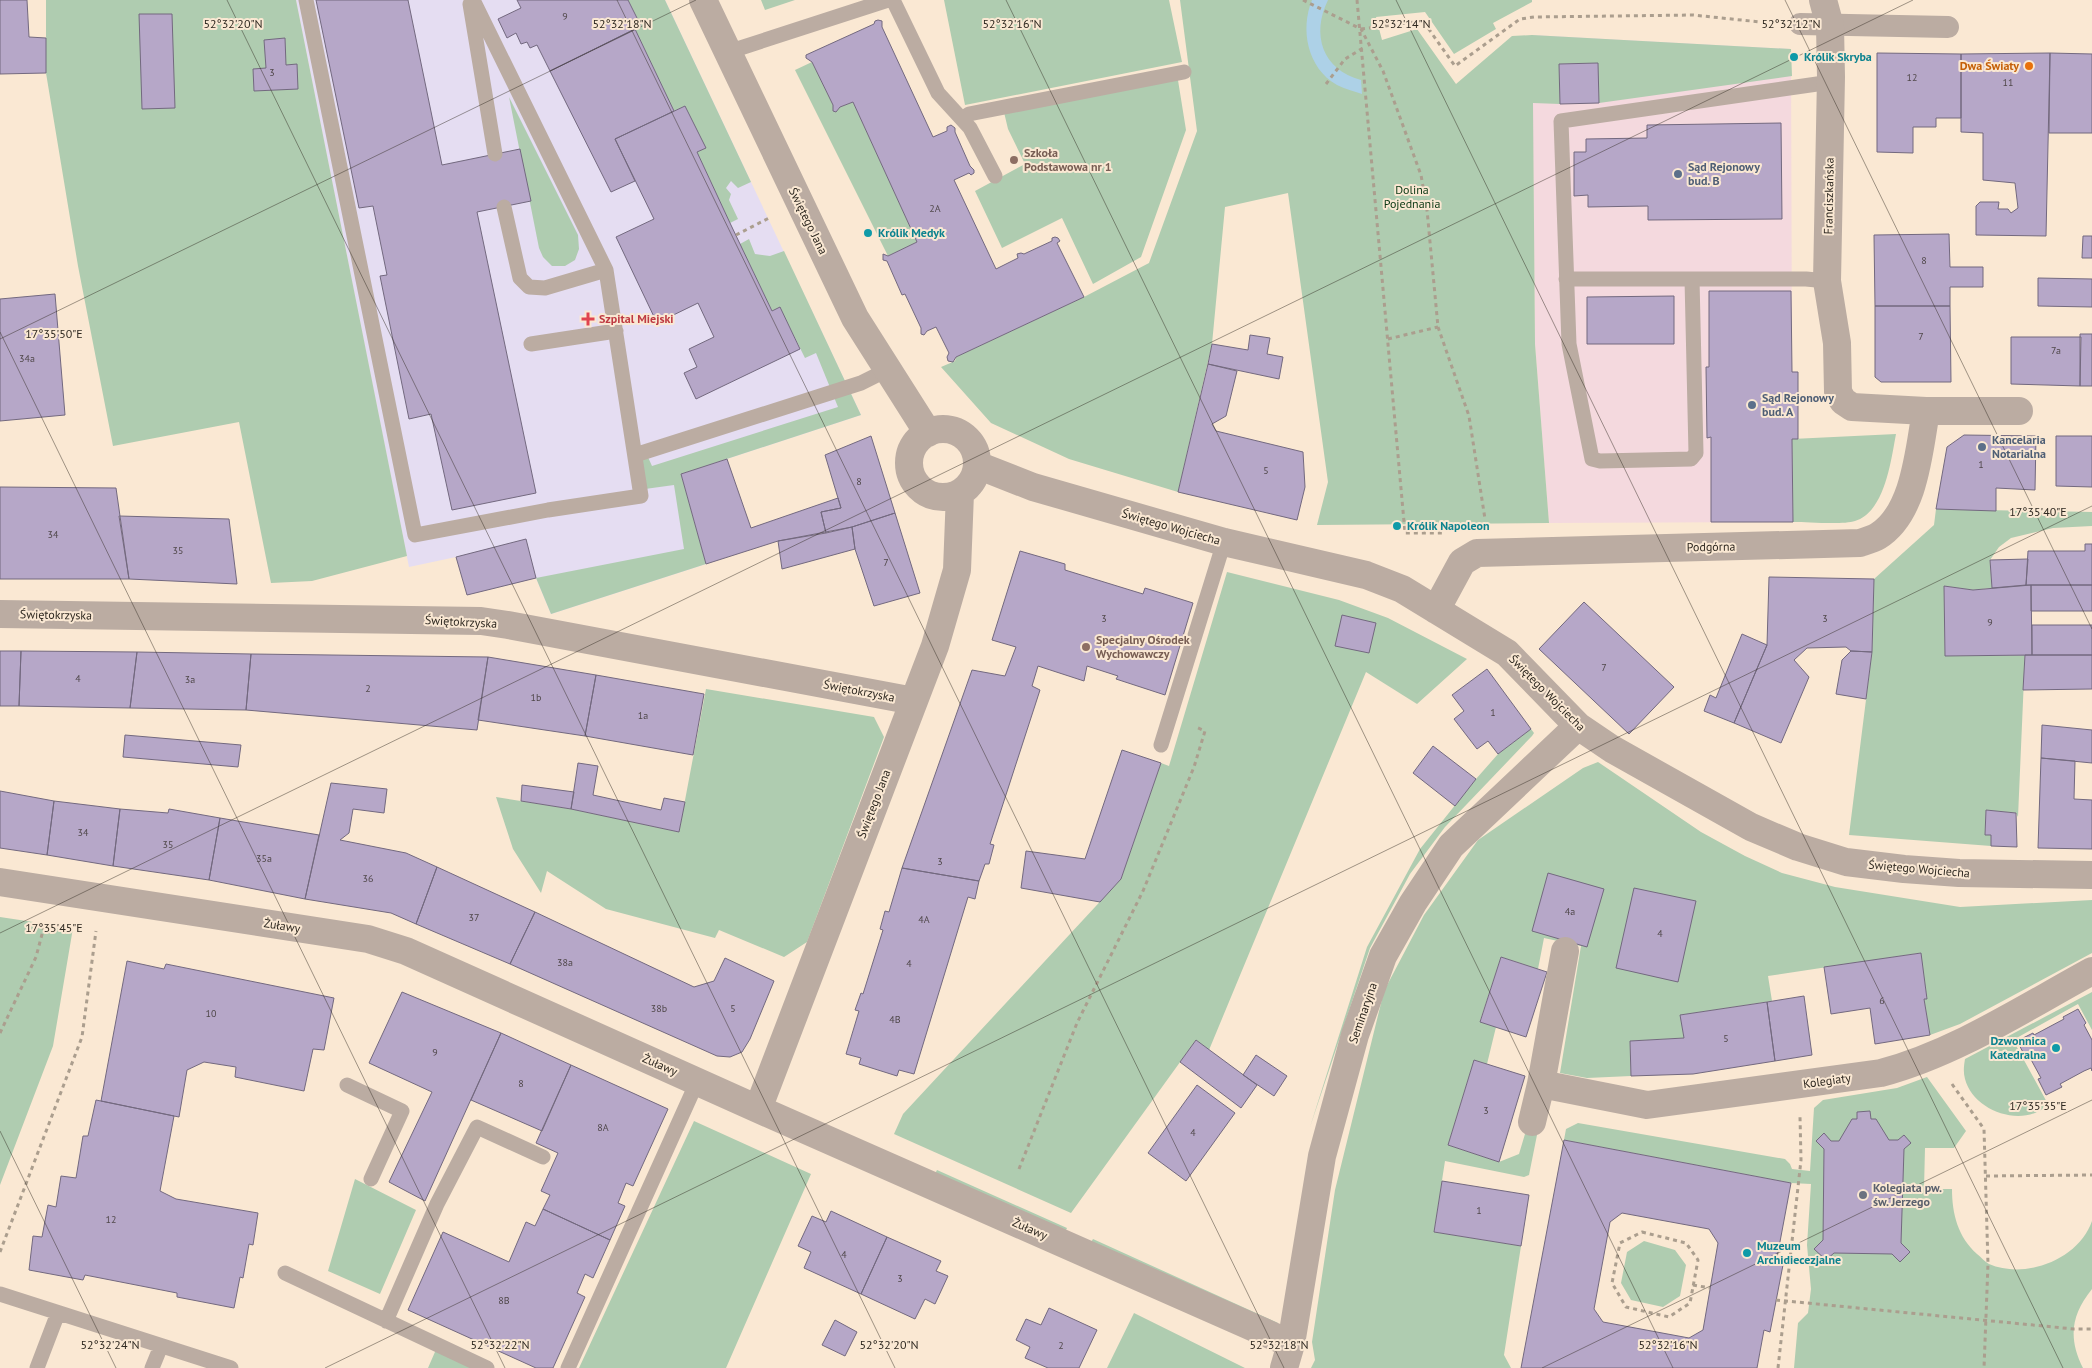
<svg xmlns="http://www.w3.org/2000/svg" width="2092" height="1368" font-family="'PT Sans',sans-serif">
  <rect width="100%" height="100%" fill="#fae8d3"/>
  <path fill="#f4d9de" d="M1532,35l259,14 1,322 6,1v67h-6l1,83 -244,1 -14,-179z"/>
  <path fill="#e5ddf2" d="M296,0h369l196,415 -180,59 25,90 -155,50 -15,-36 -69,17 -11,-38 -47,10z"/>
  <path fill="#afccb0" d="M46,0h250l111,556 -95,25 -41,2 -32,-161 -126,24 -35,-180 -32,-193z
    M628,0h37l86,182 -13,6 -7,-7 -5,7 5,6 -2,6 9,19 -8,4 -33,-71 8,-4 -20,-42 -11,5 -39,-82 6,-3z
    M761,0h34l-30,10z
    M944,0h225l13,62 -217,43z
    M1180,0h352v2l-39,21 3,6 -42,25 -29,-42 -49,5 6,23 35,-11 39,55 56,-48 20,-1 259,14 1,27 -193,27 -2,-40 -38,1 1,40 -27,-1 2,241 14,179 -232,2 11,-43 -40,-289 -63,14 -13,137 -34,148 -109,-33 -78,-36 -50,-56 14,-6 1,-4 128,-60 65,-34 48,-132z
    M812,62l21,43v6l3,1 4,-5 13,-5 64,140 -29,14 -93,-186z
    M1177,74l9,56 -45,127 -48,27 -31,-66 -60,30 -27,-57 50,-27 -17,-35 -5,-21z
    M509,97l69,138 1,14 -4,11 -10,6h-13l-9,-9 -4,-9z
    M749,239l6,15 15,2 14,-5 77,164 -180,59 25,90 -155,50 -15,-36 148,-29 -10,-64 -29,4 -5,-32 7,-2 5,11 186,-59 -22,-54 -11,5 -25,-50 -8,3 -32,-67z
    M1896,434c-5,26 -11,78 -41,87 -12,4 -47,1 -62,1l-1,-83z
    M1936,509l156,3v14l-39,2 -42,10 -12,9 -9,13 2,28 -19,2 -29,-4 1,70 80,-1 -7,162 -2,-4 -30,-3 -1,25h6v11l-142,-11 23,-183 2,-73 60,-54z
    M1227,572l112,28 49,18 79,41 -50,45 -51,-32 -157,378 -13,-10 -125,173 -177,-79 9,-20 218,-235 40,-116 8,3z
    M706,689l168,28 10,20 -77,205 -23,15 -65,-27 -4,8 -109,-29 -59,-38 -6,22 -28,-44 -17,-52 75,12 108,23z
    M1531,729l3,4 -2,3 -87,91 -35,47 -40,74 -60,179 57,-180 53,-98 56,-70 22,-25z
    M1598,762l103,70 44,24 37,17 53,14 125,20 132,-7v53l-132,71 -30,11 -6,-36 3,-1 -7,-45 -152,23 4,25 -91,14 3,23 -54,3 1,35 -44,2 -27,-5 21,-127 -37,-8 -6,31 -37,-12 -21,64 16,6 -9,37 -13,-4 -26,85 51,17 20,-8 6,-20 12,1 -8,40 -5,2 -79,-16 -11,71 87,14 -17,109 7,13h-200l4,-8 -3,-18 23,-152 49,-199 40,-76 54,-75 105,-72z
    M0,917l73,11 -20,118 -53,139z
    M2092,992v38l-14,-26 -65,36 36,66c-5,2 -10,5 -14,7 -27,10 -63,-7 -70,-34 -2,-7 -1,-14 0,-20z
    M1927,1077l39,54 -12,17h-29l-1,41h28c0,25 6,48 25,65 4,3 8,8 12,10 37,16 90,-5 103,-43v68c-21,26 -24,49 -9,79h-289l4,-45 10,-10 3,-24 -4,-44 4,-61 -20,-1 -227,-43 2,-11 12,-6 207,36 5,5 2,5 18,2 4,-63 9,-8 74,-12z
    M694,1121l117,53 -85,194h-147z
    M937,1170l130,58 -2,4 -130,-58z
    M355,1179l61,31 -36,84 -52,-23z
    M1093,1239l185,84 -7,1 -181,-80z
    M1644,1241l31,9 11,15 -6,31 -17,11 -32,-7 -10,-17 6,-31z
    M1134,1313l111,55h-138z
    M438,1345l49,23h-59z"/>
  <path fill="#add1e7" d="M1312,0h16c-17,34 -6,70 33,80l1,14c-8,-3 -17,-5 -25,-9 -30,-17 -37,-56 -25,-85z"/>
  <path fill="#b6a7c8" stroke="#73697f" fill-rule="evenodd" d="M0,0h27l2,37 17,1v35l-46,1z
    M316,0h92l34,165 78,-16 11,52 -54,11 59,281 -84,17 -21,-96 -22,5 -29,-143 7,-1 -14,-69 -14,2z
    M517,0h111l13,26 -91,45 -13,-26 -7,3 -3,-6 -6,2 -5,-11 -9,5 -9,-19 23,-11z
    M139,14h33l3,94 -33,1z
    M878,20l4,1v6l51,110 14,-6v-4l4,-2 4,3v4l15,34 4,4v3l-3,2 -2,-2 -15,7 42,89 22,-11 -1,-4 4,-1 3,1 28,-13v-3l3,-1 3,1 2,3 -3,2 27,54 -128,60 -3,5 -5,-1 -1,-4 2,-4 -13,-26 -9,4 -3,4 -3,-1v-6l-16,-34 -3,1 -15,-34 -4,-1v-6l5,2 29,-14 -64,-140 -13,5 -4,5 -3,-1v-6l-21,-43 -6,-4v-3l68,-31 1,-3z
    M635,29l39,82 -59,28 20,42 -24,11 -61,-121z
    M285,38l1,27 11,-1 1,25 -44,2 -1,-22 13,-1 -2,-28z
    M1877,53l84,1v64h-25v9h-23v26l-36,-1z
    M2050,53l-4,183 -70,-1v-29l4,-4h19l-1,7h10l3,4 7,-5 -3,-25 -32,-3v-47l-22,-1v-78z
    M2050,53l42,1v79h-43z
    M1598,63l1,40 -39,1 -1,-40z
    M685,106l21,42 -9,4 33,71 42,88 8,-4 20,42 -104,50 -12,-26 13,-6 -8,-18 25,-12 -16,-34 -41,20 -41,-86 38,-18 -39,-80z
    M1781,123l1,96 -134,1v-14l-60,1v-12l-14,1v-44h12v-13l61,-1v-13z
    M1949,234l1,33h33v20h-33v19h-75l-1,-71z
    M2083,236h9v22h-10z
    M2038,278l54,1v28l-54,-1z
    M1709,291h82l1,81h6v67h-6l1,83h-82v-85l-4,1 -1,-71h3z
    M55,294l10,121 -65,6v-122z
    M1674,296v48h-87v-47z
    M1875,306h75l1,76h-70l-6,-5z
    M2080,334h12v52h-12z
    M1250,335l20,3 -3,16 16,3 -4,22 -71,-15 4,-20 36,6z
    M2011,337h70l-1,49 -69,-2z
    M1208,364l29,7 -11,45 -14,8 4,7 87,21 2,35 -8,33 -119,-28z
    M1964,435l72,1 -1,54 -39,-2v23l-60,-2 11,-62z
    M871,436l24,77 -43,14 -26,6 -5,-21 20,-4 -16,-53z
    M2056,436h36v51l-36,-1z
    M727,459l24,69 87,-30 3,10 -20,4 5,21 -48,8 -72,23 -25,-90z
    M0,487l116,1 13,91h-129z
    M895,513l25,80 -46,13 -19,-57 -3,-22z
    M119,516l110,3 8,65 -108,-5z
    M852,527l3,22 -73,20 -4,-28z
    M526,539l10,39 -69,17 -11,-38z
    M2085,544h7v41h-66l2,-34h57z
    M1020,551l45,13v6l78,24 2,-6 48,15 -28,92 -49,-16 2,-3 -31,-10 -3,15 -46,-15 -6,20 8,4 -50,154 4,1 -5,19h-4l-6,17 -77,-13 70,-198 33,6 11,-29 -24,-7z
    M2028,559l-2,26 -34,3 -2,-28z
    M1769,577l105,2 -2,73 -21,-1 -5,-4 -39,1 -13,12 15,17 -28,66 -47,-20 33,-78z
    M2031,585l1,70 -87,1 -1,-70 29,4z
    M2031,585h61v26h-61z
    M1584,602l90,85 -45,47 -90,-85z
    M1342,615l34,8 -7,30 -34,-7z
    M2032,625h60v30h-60z
    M1742,634l25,11 -33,78 -30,-12 6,-16 6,3z
    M0,651h21l-2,55h-19z
    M21,651l116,1 -7,56 -111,-2z
    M1851,651l21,1 -6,47 -30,-5 6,-34z
    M137,652l114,2 -5,56 -116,-2z
    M251,654l237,3 -11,73 -231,-20z
    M2025,655h67v34l-69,1z
    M488,657l108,18 -11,61 -107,-16z
    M1487,669l44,60 -33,25 -10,-13 -11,8 -23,-30 10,-8 -12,-16z
    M596,675l108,19 -11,61 -108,-19z
    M2042,725l50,5v33l-51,-5z
    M125,735l116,10 -3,22 -115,-10z
    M1433,746l43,33 -21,27 -42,-33z
    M1122,750l39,13 -40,116 -21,23 -79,-14 5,-37 59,8z
    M2041,758l34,3 -1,38 18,1v49l-54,-1z
    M578,763l20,3 -5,29 68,15 3,-12 21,4 -6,30 -108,-23z
    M331,783l56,6 -3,24 -31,-4 -4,24 -9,7 66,13 31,14 -21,57 -25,-11 -86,-14z
    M522,785l52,7 -3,17 -50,-8z
    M0,791l54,10 -7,54 -47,-7z
    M54,801l66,8 -7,57 -66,-11z
    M120,809l48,4 1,-4 51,9 -11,62 -96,-14z
    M1986,810l30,3 1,34 -26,-1v-11h-6z
    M220,818l99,17 -14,64 -96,-19z
    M437,867l98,45 -25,52 -94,-40z
    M902,868l77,13 -4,18 -7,-2 -54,177 -15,-4 -2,6 -38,-12 2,-6 -15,-4 13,-43 -4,-1 6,-17 2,1 20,-64 -3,-1 5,-18 4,1z
    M1548,873l56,16 -17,58 -55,-16z
    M1634,888l62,13 -18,81 -62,-14z
    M535,912l159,75 20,-6 11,-23 49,23 -24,58 -8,13 -12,5 -13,-1 -207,-92z
    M1921,953l6,46h-3l6,36 -55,9 -5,-36 -39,6 -7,-47z
    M1501,957l46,15 -21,65 -46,-15z
    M127,961l37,8 2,-5 168,34 -10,52 -11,-1 -9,42 -69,-14 1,-10 -32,-5 -17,8 -8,47 -78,-16z
    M402,992l99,41 -76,168 -36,-19 43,-90 -63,-29z
    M1804,996l8,59 -37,6 -8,-59z
    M1767,1002l8,59 -82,13 -62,2 -1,-35 54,-3 -4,-23z
    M2078,1009l8,14 -2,2 8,15v31l-1,-3 -7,3 -24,13 2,3 -16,8 -8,-16 3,-1 -13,-24 -3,2 -8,-15 16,-8 1,2 30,-16 -1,-2z
    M501,1033l70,32 -29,66 -71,-31z
    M1196,1040l61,45 -16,23 -61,-46z
    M1256,1055l31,21 -13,20 -31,-21z
    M1474,1060l51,16 -26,86 -51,-17z
    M571,1065l97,44 -35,77 -7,-3 -8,20 7,3 -15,34 -67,-31 7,-14 -9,-4 17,-38 -22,-10z
    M1197,1085l38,28 -49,68 -38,-28z
    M96,1100l78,16 -14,75 16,8 82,14 -5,32 -4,-1 -6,34 -3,-1 -6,31 -57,-11v-4l-92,-18 -2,5 -54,-10 4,-34 9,1 6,-32 8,2 5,-31 15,2 7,-42h5z
    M1870,1111l1,8h5l13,21h9l6,-5 7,8 -7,6 -3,94 9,9 -10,10 -8,-8 -58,-1 -8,7 -12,-11 9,-9 1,-91 -8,-8 8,-8 7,8h8l13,-22h5v-7z
    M1564,1140l227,43 -15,80 7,2 -13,67 -6,-2 -7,38h-236zM1622,1213l87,16 9,14 -15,87 -14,8 -86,-16 -9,-13 16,-87z
    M1442,1181l87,14 -8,51 -87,-14z
    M543,1209l67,31 -17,38 -8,-4 -8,19 8,4 -32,71h-17l-128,-58 35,-78 66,30 17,-40 9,4z
    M831,1211l56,26 -26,57 -57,-26 7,-16 -13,-6 14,-30 14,6z
    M887,1237l54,24 -5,10 12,5 -13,28 -10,-5 -10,20 -54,-25z
    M1049,1308l48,22 -18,38h-31l-23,-10 5,-11 -14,-7 10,-21 15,6z
    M835,1320l22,12 -12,24 -23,-11z"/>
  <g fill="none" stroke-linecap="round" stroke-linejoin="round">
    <path stroke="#ab9e8e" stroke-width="3" stroke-dasharray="4 4" stroke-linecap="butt" d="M1303,0l58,29 22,42 38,104 6,35 11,117 31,89 16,103
      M1357,0l48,533h39
      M1361,29l62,-8 32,45 65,-47 14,-2 159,-2 77,8
      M1326,84l19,-25 18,-11
      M736,235l35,-18
      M1388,339l50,-12
      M0,1033l36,-76 9,-34
      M1952,1084l32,45 4,135 -4,104
      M1019,1169l58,-146 66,-132 51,-124 11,-36 -9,-4
      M1986,1176l106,-1
      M1642,1232l44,11 12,17 -8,43 -21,14 -43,-10 -14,-24 8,-40z
      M0,1252l82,-215 14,-106
      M1693,1285l17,3
      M1776,1300l298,29h18
      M1778,1368l23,-208 -1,-43"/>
    <path stroke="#bbaca2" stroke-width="15" d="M306,0l109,535 133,-25 93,-14 -35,-226 -133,-270
      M893,0l45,93 32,35 25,48
      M470,4l25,150
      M728,52l160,-52
      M962,119l7,-5 215,-42
      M504,207l16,71 9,9 16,1 61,-18
      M1566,279h240l21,2
      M1692,279l4,174 -5,6 -91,2 -8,-2 -23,-115 -8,-223 270,-39
      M531,344l85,-13
      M635,455l226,-72 26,-13
      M1161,745l63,-203
      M347,1085l55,26 -31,68
      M285,1273l202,95
      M0,1294l231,74
      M386,1321l51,-117 40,-77 66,30
      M37,1368l21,-55
      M152,1368l9,-22
      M568,1368l129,-286"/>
    <path stroke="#bbaca2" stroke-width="22" d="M1800,24l148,3"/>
    <path stroke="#bbaca2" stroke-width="28" d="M703,0l152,318 73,115
      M1823,0l7,26 1,51 -4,204 10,62 1,49 5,9 9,6 74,4h93
      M909 463a34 34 0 1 1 68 0a34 34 0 1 1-68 0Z
      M977,465l56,22 191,55 142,33 36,14 105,64 71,73 34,23 139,78 47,20 48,15 58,7 55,4 133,2
      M1436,610l26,-48 15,-9 383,-10c6,-2 13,-4 18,-7 37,-23 41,-86 48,-125
      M0,614l481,7 27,4 406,76
      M0,882l368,57 38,12 352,158 533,235
      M1565,951l-24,133 106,21 234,-32c75,-20 143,-65 211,-102
      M758,1109l177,-463 22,-76 3,-77
      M1532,1122l9,-38
      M1284,1368l7,-24 31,-188 33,-121 28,-79 30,-53 38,-57 127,-120"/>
  </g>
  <path fill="none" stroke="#2e2820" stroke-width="1" stroke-opacity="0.45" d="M227,0l668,1368M617,0l667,1368M1006,0l667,1368M1396,0l667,1368M1785,0l307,629M0,332l505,1036M0,339l696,-339M0,933l1913,-933M0,1131l116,237M325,1368l1767,-862M1542,1368l550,-268"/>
  <g fill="#0f9aa8" stroke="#fae8d3" stroke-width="2">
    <circle cx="1794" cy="57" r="5"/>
    <circle cx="868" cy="233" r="5"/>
    <circle cx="1397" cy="526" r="5"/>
    <circle cx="2056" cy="1048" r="5"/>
    <circle cx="1747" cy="1253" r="5"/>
  </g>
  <circle fill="#e8710a" stroke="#fae8d3" stroke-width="2" cx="2029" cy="66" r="5"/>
  <g fill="#8d6e63" stroke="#fae8d3" stroke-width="2">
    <circle cx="1014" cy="160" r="5"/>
    <circle cx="1086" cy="647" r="5"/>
  </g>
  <g fill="#5c6f8a" stroke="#fae8d3" stroke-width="2">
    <circle cx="1678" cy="174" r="5"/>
    <circle cx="1752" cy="405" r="5"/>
    <circle cx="1982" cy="447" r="5"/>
  </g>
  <path fill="#e0444e" stroke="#fae8d3" stroke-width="2" d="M585.5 311.5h5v5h5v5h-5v5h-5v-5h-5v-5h5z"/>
  <circle fill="#6b7280" stroke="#fae8d3" stroke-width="2" cx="1863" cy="1195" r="5"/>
  <g text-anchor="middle" stroke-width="4" stroke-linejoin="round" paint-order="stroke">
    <g font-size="10" fill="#50484a">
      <text x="565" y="20">9</text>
      <text x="272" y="76">3</text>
      <text x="1912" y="81">12</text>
      <text x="2008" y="86">11</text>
      <text x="935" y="212">2A</text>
      <text x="1924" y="264">8</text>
      <text x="1921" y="340">7</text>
      <text x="2056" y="354">7a</text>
      <text x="27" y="362">34a</text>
      <text x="1981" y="468">1</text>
      <text x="1266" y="474">5</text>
      <text x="859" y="485">8</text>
      <text x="53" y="538">34</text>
      <text x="178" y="554">35</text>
      <text x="886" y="566">7</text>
      <text x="1104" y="622">3</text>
      <text x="1825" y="622">3</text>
      <text x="1990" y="626">9</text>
      <text x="1604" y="671">7</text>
      <text x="78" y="682">4</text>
      <text x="190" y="683">3a</text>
      <text x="368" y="692">2</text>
      <text x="536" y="701">1b</text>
      <text x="1493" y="716">1</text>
      <text x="643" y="719">1a</text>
      <text x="83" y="836">34</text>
      <text x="168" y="848">35</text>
      <text x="264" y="862">35a</text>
      <text x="940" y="865">3</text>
      <text x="368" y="882">36</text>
      <text x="1570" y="915">4a</text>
      <text x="474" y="921">37</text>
      <text x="924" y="923">4A</text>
      <text x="1660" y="937">4</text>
      <text x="565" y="966">38a</text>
      <text x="909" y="967">4</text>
      <text x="1882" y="1004">6</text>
      <text x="659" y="1012">38b</text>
      <text x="733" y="1012">5</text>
      <text x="211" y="1017">10</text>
      <text x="895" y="1023">4B</text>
      <text x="1726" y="1042">5</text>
      <text x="435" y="1056">9</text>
      <text x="521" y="1087">8</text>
      <text x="1486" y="1114">3</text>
      <text x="603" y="1131">8A</text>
      <text x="1193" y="1136">4</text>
      <text x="1479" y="1214">1</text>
      <text x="111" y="1223">12</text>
      <text x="844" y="1258">4</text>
      <text x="900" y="1282">3</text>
      <text x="504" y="1304">8B</text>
      <text x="1061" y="1349">2</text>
    </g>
    <g font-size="12" font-weight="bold" fill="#0d838f" stroke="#fae8d3" text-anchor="start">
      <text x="1804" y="61">Królik Skryba</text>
      <text x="878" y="237">Królik Medyk</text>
      <text x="1407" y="530">Królik Napoleon</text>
      <text x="2046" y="1045" text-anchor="end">Dzwonnica<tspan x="2046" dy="14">Katedralna</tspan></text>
      <text x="1757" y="1250">Muzeum<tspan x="1757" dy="14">Archidiecezjalne</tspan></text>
    </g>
    <g font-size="12" font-weight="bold" fill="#c56008" stroke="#fae8d3" text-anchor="end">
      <text x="2019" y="70">Dwa Światy</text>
    </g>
    <g font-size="12" font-weight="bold" fill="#785e54" stroke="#fae8d3" text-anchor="start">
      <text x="1024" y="157">Szkoła<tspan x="1024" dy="14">Podstawowa nr 1</tspan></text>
      <text x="1096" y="644">Specjalny Ośrodek<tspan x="1096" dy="14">Wychowawczy</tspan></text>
    </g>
    <g font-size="12" font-weight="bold" fill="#4e5e75" stroke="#fae8d3" text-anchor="start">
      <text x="1688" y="171">Sąd Rejonowy<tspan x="1688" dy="14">bud. B</tspan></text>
      <text x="1762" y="402">Sąd Rejonowy<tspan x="1762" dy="14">bud. A</tspan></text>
      <text x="1992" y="444">Kancelaria<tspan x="1992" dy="14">Notarialna</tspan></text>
    </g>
    <g font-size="12" fill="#0a3813" stroke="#fae8d3">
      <text x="1412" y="194">Dolina<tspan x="1412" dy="14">Pojednania</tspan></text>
    </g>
    <g font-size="12" fill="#2e2820" stroke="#fae8d3">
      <text transform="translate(1829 196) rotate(-89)" y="4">Franciszkańska</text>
      <text transform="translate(808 221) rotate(64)" y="4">Świętego Jana</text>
      <text transform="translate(1171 527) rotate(16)" y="4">Świętego Wojciecha</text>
      <text transform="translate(1711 547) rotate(-1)" y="4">Podgórna</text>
      <text transform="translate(56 615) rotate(1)" y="4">Świętokrzyska</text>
      <text transform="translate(461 622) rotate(3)" y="4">Świętokrzyska</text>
      <text transform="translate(859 691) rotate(11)" y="4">Świętokrzyska</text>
      <text transform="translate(1547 693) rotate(45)" y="4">Świętego Wojciecha</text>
      <text transform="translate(874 804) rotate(-69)" y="4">Świętego Jana</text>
      <text transform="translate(1919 869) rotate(5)" y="4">Świętego Wojciecha</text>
      <text transform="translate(282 926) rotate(9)" y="4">Żuławy</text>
      <text transform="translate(1363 1013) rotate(-71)" y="4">Seminaryjna</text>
      <text transform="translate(660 1065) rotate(24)" y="4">Żuławy</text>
      <text transform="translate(1827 1081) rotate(-8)" y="4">Kolegiaty</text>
      <text transform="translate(1030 1229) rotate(24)" y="4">Żuławy</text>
    </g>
    <g font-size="12" font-weight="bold" fill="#be3a42" stroke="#fae8d3" text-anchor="start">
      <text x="599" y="323">Szpital Miejski</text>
    </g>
    <g font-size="12" font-weight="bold" fill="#5b616d" stroke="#fae8d3" text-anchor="start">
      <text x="1873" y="1192">Kolegiata pw.<tspan x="1873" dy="14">św. Jerzego</tspan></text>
    </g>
  </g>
  <g font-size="12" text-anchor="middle" fill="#2e2820" stroke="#fae8d3" stroke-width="4" stroke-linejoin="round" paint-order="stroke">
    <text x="233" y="28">52°32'20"N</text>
    <text x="622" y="28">52°32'18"N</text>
    <text x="1012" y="28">52°32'16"N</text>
    <text x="1401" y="28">52°32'14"N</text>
    <text x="1791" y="28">52°32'12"N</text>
    <text x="54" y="338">17°35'50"E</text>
    <text x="2038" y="516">17°35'40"E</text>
    <text x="54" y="932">17°35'45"E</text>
    <text x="2038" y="1110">17°35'35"E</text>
    <text x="110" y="1349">52°32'24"N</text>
    <text x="500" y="1349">52°32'22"N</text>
    <text x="889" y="1349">52°32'20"N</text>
    <text x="1279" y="1349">52°32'18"N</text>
    <text x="1668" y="1349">52°32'16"N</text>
  </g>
</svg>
